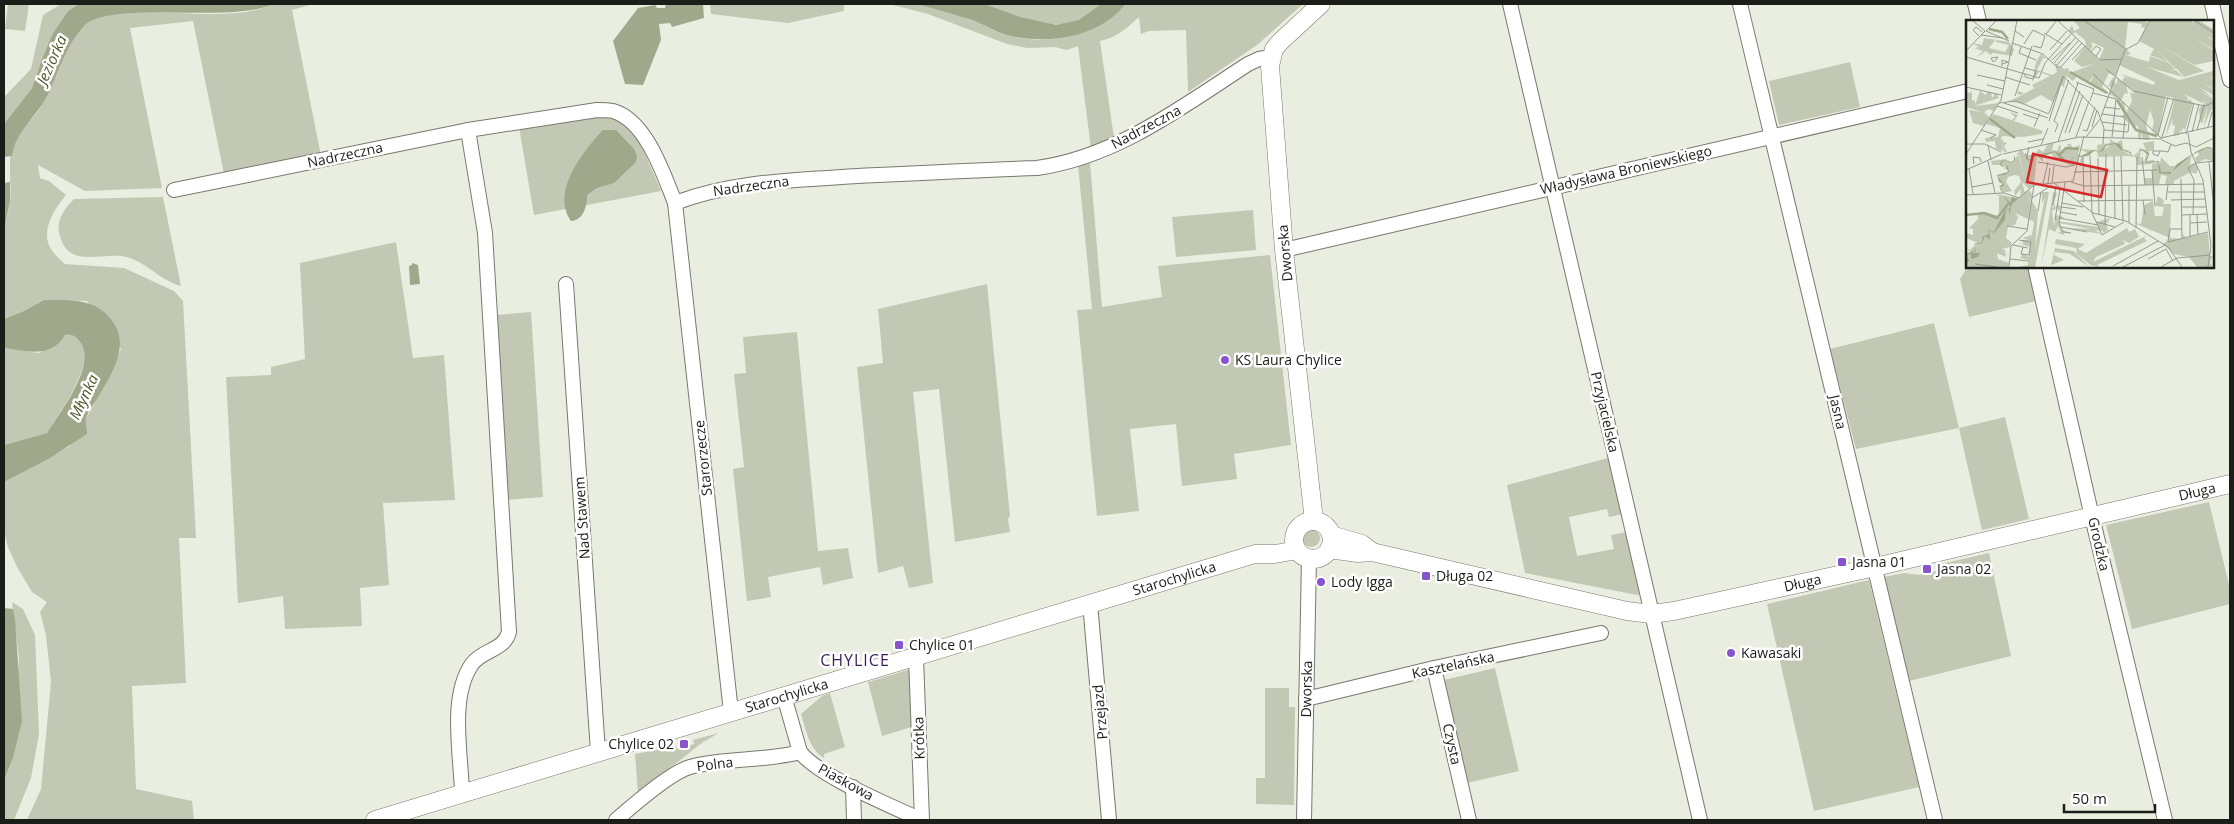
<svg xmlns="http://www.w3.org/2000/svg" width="2234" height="824" font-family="'Open Sans',sans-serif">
  <rect width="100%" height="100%" fill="#eaeee0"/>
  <path fill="#c2c8b3" d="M8,4h21l-4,27 -20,-2z
    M61,4h18l-11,7 -27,51 -9,26 -28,36v-27l27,-28 12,-54z
    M274,4h39l-21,6 29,146 -97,18 -31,-153 -63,7 32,160 -77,3 -47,-26 2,13 9,3 17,14c-12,14 -26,37 -15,54 4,6 9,11 14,15l59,4 50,23 9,10 13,237h-17l7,145 -54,3 4,103 56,12 2,19h-167l14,-31 10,-107 -5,-47 -6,-23 7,-10 -15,-10 -15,-25 -9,-20 -4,-16v-49l66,-36 29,-50 22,-47 -34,-48 -43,-1 -20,11 -20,8c0,-29 -3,-59 0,-88 1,-10 5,-19 6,-29 2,-18 -3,-40 3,-57 5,-13 19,-25 27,-37 17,-27 28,-87 65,-93 51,-9 125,9 169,-11z
    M710,4h134v7l-56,12 -77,-9z
    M889,4c9,0 21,-2 30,0 18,4 38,10 55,17 12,5 23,12 36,15 42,9 87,1 116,-32h177l-46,41 -69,47 -2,-62 -37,1 -8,3 -2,-17c-12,11 -23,21 -39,24l14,97 -23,11 -13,-103 -11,4 -12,-3 -28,1 -20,-4 -79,-30z
    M985,4h116c-7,5 -15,13 -22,16 -30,14 -67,-6 -94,-16z
    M1850,62l10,45 -81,18 -10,-44z
    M606,114l22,12 12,16 21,49 -127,24 -15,-88z
    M1090,162l12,145 60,-10 -4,-31 112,-11 21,190 -57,9 3,25 -55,7 -6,-62 -46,5 9,82 -42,5 -20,-206 15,-1 -14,-144z
    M163,197l18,89c-20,-5 -32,-22 -54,-29 -24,-6 -58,13 -67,-21 -5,-16 4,-26 14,-37z
    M1253,210l3,40 -80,7 -4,-40z
    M396,242l17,116 31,-3 11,145 -72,3 6,82 -29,3 2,38 -77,3 -2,-33 -45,7 -12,-226 45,-2v-8l34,-8 -5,-96z
    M1968,266h60l8,35 -67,16 -9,-38z
    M987,284l23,232 -2,3 2,13 -55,10 -16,-153 -26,3 20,191 -24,5 -6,-22 -25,7 -21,-206 26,-4 -5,-54z
    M531,312l12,185 -37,3 -9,-185z
    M1934,323l25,105 46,-11 24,102 -47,11 -23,-102 -103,21 -26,-100z
    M797,332l21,219 30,-3 5,30 -30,7 -3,-18 -52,10 3,20 -24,4 -14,-132 11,-2 -10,-93 12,-1 -3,-36z
    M71,334c37,15 -12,79 -24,99l-43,12v-97l35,5 26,-18z
    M1608,458l15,56 -14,3 -2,-8 -38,8 8,39 37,-7 -3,-14 16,-3 15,62 -5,1 -112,-22 -18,-88z
    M2209,502l21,87v15l-98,25 -26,-104z
    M1302 538a9 9 0 1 1 18 0a9 9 0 1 1-18 0Z
    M1989,553l22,103 -102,25 -25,-104 20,-4 15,2 18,-4 4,-7z
    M1869,580l50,207 -105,24 -47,-207z
    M12,602l11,7 12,26 4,99 -8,44 -17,42h-10v-40l9,-22 6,-100z
    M1495,668l24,103 -52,12 -23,-103z
    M911,669l4,57 -33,10 -14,-54z
    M1265,688h24v19h6l-1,98 -38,-1v-26h9z
    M830,693l15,54 -21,7v4c-15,-9 -18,-28 -23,-44l21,-18z
    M719,733l-16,9 -65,51 -3,-39 41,-8 1,3 17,-5 -1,-4z"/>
  <path fill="#a0a88b" d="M79,4h195c-45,20 -161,-4 -189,21 -19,20 -25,43 -36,67 -10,23 -34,39 -37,64l-8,1v-33l28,-36 9,-26 11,-27 16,-24z
    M666,4h37l1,14 -32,9 -2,-4 -11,1 2,16 -18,45 -18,-1 -12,-43 25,-33 17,-3 2,3h8z
    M917,4h68l35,13 36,8 23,-5 22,-16h25c-29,34 -73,40 -115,32 -14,-3 -26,-11 -39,-16 -18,-6 -36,-11 -55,-16z
    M603,130h13l18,19 3,7 -1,6 -22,21 -17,5 -10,7c0,11 -3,25 -16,26 -21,-29 13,-71 32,-91z
    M10,182v19l-6,29v-47z
    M412,263l6,2 2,19 -10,1 -1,-19 3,-1z
    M44,300c27,0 53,-2 69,22 17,24 -1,51 -14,74 -4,7 -11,14 -13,23 -1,5 1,10 1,15l-37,24 -46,24v-37l43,-12c12,-20 49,-66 34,-90 -5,-7 -8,-9 -16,-8 -14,24 -39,16 -61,13v-29l20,-8z
    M4,608l9,1 2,10 7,102 -9,37 -9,22z"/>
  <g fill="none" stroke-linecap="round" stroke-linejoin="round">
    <g stroke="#767a6e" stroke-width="16">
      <g id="minor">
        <path d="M1510,4l190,816"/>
        <path d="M1740,4l195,816"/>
        <path d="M1975,4l4,17"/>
        <path d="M2212,4l18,76"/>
        <path d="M174,190l294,-60 129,-20c5,0 11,0 16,1 33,9 51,64 62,92 58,-22 121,-23 183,-27 60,-3 119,-6 179,-8 79,-11 145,-61 211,-104l11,-5 12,-2"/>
        <path d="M675,203l56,509"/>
        <path d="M1284,250l684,-159"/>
        <path d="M2035,266l57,251 73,303"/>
        <path d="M566,284l32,468"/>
        <path d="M1090,603l19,217"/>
        <path d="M916,657l6,163"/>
        <path d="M1434,668l35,152"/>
        <path d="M784,696l16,56c20,25 90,53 121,68"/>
        <path d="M1306,699l128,-31 167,-35"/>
        <path d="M853,787l1,33"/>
        <path d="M462,793c-1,-39 -13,-96 10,-129 11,-15 32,-13 37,-32l-24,-399 -17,-103"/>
        <path d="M616,820c16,-14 55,-48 74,-53 35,-10 74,-5 110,-15"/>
        <path id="s1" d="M1304,820l5,-262"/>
      </g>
    </g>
    <g stroke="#767a6e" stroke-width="19">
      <g id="tertiary">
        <path d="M1314,521l-30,-271 -14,-184 4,-17 6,-7 41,-38"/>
        <circle cx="1313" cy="540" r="19"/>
        <path d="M1331,535l31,9 9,7"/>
        <path id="s2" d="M1329,549l29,4 14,-1 255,59 24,3 23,-3 201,-44 355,-83"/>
        <path id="s3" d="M375,820l880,-266h20l22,-4"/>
      </g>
    </g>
    <use href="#minor" stroke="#fff" stroke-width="14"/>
    <use href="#tertiary" stroke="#fff" stroke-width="18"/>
  </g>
  <g fill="#8754cc" stroke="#fff" stroke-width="2">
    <circle cx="1225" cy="360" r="5"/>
    <rect x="1837" y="557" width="10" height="10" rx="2.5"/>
    <rect x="1922" y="564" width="10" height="10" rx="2.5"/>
    <rect x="1421" y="571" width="10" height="10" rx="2.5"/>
    <circle cx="1321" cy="582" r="5"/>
    <rect x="894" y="640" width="10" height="10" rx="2.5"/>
    <circle cx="1731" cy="653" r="5"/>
    <rect x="679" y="739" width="10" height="10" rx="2.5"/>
  </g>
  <g text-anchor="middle" stroke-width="5" stroke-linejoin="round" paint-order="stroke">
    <g font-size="14" fill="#1b1d18" stroke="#fff">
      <text transform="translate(1146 127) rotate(-28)" y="5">Nadrzeczna</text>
      <text transform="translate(345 155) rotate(-12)" y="5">Nadrzeczna</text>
      <text transform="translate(1626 170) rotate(-13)" y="5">Władysława Broniewskiego</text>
      <text transform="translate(751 186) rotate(-8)" y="5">Nadrzeczna</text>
      <text transform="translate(1285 253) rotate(-95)" y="5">Dworska</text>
      <text transform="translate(1605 412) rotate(77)" y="5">Przyjacielska</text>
      <text transform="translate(1838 412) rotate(77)" y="5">Jasna</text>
      <text transform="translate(703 458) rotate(-96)" y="5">Starorzecze</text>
      <text dy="5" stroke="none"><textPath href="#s2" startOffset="889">Długa</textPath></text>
      <text transform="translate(582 518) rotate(-94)" y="5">Nad Stawem</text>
      <text transform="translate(2099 544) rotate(77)" y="5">Grodzka</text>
      <text dy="5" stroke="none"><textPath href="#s3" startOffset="835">Starochylicka</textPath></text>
      <text dy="5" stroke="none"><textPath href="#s2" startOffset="484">Długa</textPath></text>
      <text transform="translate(1453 665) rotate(-12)" y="5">Kasztelańska</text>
      <text dy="5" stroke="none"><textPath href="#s1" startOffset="131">Dworska</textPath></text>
      <text dy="5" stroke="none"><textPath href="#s3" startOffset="430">Starochylicka</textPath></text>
      <text transform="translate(1100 712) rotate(-95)" y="5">Przejazd</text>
      <text transform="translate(919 738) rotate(-92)" y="5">Krótka</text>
      <text transform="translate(1452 744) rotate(77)" y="5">Czysta</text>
      <text transform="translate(715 764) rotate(-7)" y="5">Polna</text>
      <text transform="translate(846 782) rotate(29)" y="5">Piaskowa</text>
    </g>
    <g font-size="14" fill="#1b1d18" stroke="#fff" text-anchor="start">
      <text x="1235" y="365">KS Laura Chylice</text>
      <text x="1852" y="567">Jasna 01</text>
      <text x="1937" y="574">Jasna 02</text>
      <text x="1436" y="581">Długa 02</text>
      <text x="1331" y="587">Lody Igga</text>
      <text x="909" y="650">Chylice 01</text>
      <text x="1741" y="658">Kawasaki</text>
      <text x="674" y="749" text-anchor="end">Chylice 02</text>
    </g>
    <g font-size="15" font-style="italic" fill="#4e592a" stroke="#fff">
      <text transform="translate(52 60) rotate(-66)" y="5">Jeziorka</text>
      <text transform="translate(84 397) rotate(-65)" y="5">Młynka</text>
    </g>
    <g font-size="16" letter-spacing="1" fill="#381f59" stroke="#fff">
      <text x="855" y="666">CHYLICE</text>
    </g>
  </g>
  <g transform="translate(1966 20)">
    <rect width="248" height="248" fill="#eaeee0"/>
    <path d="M107,0h70l5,3 -3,5 -4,-1 1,-3 -14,-2 -3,26 6,6 -5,1 23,7 1,-6 19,7 6,6 -5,2 6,-1 7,7 -36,-10 32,13 34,-9v7l-4,-2 4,3v9l-11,-5 11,6v6l-14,-8 14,11 -17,-9 17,10 -1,24v-15l-9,20 5,-22 -6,18 -2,-3 -1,-12 7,-8 -4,2 -18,-9 4,4 -1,3 3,-2 3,4 -8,27 -2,-2 -2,6v-6l-2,7 -6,1 2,-10 -3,-2 1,-6 -8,20 10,-40 -9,-2 -8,40 -6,-6 2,-8 -4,-12 -4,16 4,14h-7l-2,-8v8l-3,-1v-13h-4l-4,-8 -1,5 -8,-7 3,-2 -8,-16 -26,-15 4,-9 -5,8 -12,-6 -4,5 -7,-5 -2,12 -3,-4 -8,18 -12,-7 -17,9 -16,-3 6,-2 37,-19 -31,15 -3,-1 1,-3 6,2 10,-5 -2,-3 18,-9 -11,-4 -7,10 4,-20 5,-8 6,5 -4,-1 -6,12 15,5 5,-3 -2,-9 9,6 4,-1 2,5 26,-10 -14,4 -8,-6 12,-15 -1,-6 -10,-8 -2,2 -5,-3 4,-6 2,6 6,-3zM125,22l13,6 -5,12 -9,-10 3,-4zM153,45l36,17 -1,3 -33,-11 8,5 -5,-2 -2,5 -4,-4 -2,7 -3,-8 -5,9 5,2 -4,5 -7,-6 7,-14 6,3zM160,65l8,6 -1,3 -3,-2 2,9 -6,12 -2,-12 -4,2 5,-10 3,1zM184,0h41l2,3 5,-3 15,9v10l-7,-3 7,4v9l-20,-11 20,12v11l-18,4 -37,-20 46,26 -20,6 -7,-8 11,-2 -12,2 -21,-21 13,14 -18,-7 4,-6 -15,-8zM18,18l25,4 5,7 -2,7 -19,-3 -3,2 -4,-4 -10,7 7,-7 -9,-3 5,-1 -7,-4 10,2zM30,19v3l13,3 -4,7 -16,-4zM6,69v11l3,1v4l5,-14 6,4 1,-3h4l1,6 4,-5 3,5 -25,8 25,-3 -6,8 -4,-2 -5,3 5,5 -5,9 -11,-3 -4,-13 13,2 -16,-5v-15l5,1zM44,92l8,3 -4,6 29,10 -1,3 -20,3 -20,-1 -1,4 4,-1 -3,2 5,2 -3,3 3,6h-3l-2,-10 1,9 -7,-2 -1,-8 -9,1 -1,-4 13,-1 2,-9 -14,-4 7,-10 19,6 3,-3zM144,119l6,4 6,-3 1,9 7,2h-6l-1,-1 -3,-4 1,4 12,6 6,-3v-5l7,2 -3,-7 11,-2v10h-5v3l-8,-4 -1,3 5,1h-5l1,7h4l1,-7h2l-3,7 9,-1 1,3 -9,-1 8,2 4,-2 2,11h12l19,-17 -1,9 6,-2 2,6 -2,5 -5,-2 -17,9v3h-9l2,-8 -6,-1 -2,9 -14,1v-7h7v-14l-15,1 -1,-8 -7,-1 -31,1 -1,-5h4l11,-8 -7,1 -5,6 -8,-1 -2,6 -7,1v6h-4l3,-8h-3l10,-1 -9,-5 17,1v-5l13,-2zM88,123l-2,7 5,1 2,-6 2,1 -1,8 8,-7 -1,-3h4l1,4 8,-3 -2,10 -3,-1 -2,2h6l-1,6 -6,4 -3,-2 -1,3v-3l-15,-5 -1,-6 -9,4v5l-6,-6 -3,28 -5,5 -7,-7 3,11 -4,3 -2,1h-3l4,-1 1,-7 -6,7 -1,-5 7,-9 -2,-6 -4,-1 -7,2 -2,5 6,9 -10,2 -3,-7 4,-2 -6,-8 8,-1 4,-5 -5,-1 3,-4h-15l-1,-4 15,-2 5,4 8,-9 6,28 -7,-29 3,-4 5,7 6,2 7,-9 4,3 5,-8zM241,128l6,1v12l-8,-2 -8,4 -2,-5 4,-3 -1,-3zM225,134l-19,18h-13l2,-15 9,9h5zM63,170l3,4 -1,7 -6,-7 6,8 -3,17 -13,-6 3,4 -3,8 -7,1 -2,12 6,5 -2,4 -9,2 4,1 1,7 -9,-4 1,6 11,4 -1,4h-41l-1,-14 4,-1 -4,-4 4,2 8,-7 -12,-5v-5l7,2v-6l-4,-1 9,-9 -1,-5 -11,1 19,-3 14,4v-20l-3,-2 20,4zM76,172h7l-14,75h-17l10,-2v-5l-17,-4 9,2 3,-4 6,3 1,-10 -13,-4 7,1 -3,-4h8l-7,-2 10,-3 2,-13 -5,-3 3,-18 6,10 -3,37 10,-51 -3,7zM87,172l4,1 -5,16 3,-5v4l3,-4 3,3 -1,5 -3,-4 -5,3 2,15 2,-11 8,2 -7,4 41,6 -1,-5 14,-4 -5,6 2,6 -5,3v-2l-8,-1 6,4 -35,-6 25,1 -32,-6 3,7 7,1 -6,1 2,3 -8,-2 4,-1 -3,-6 -3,6 -6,-3 -8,38zM192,176l6,4 -1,4h8l-1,34 -36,-15 7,1 3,-19 9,-4 2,15h7l2,-9 -9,-1zM161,208l2,4 6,-3 4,8 -10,6 -6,-3 2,4 -29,13 -3,5 55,-27 -4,3 3,3 -50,24 3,2 -10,-2 -13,-11 -1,-6 -21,-4 1,-5 29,5 -7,5 8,4zM242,213l2,23h3l-3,6 3,5h-16l-8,-10 -15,-3 -11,-10 7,-6 13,1v-5l3,4zM89,228l19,3 15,16 -19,-13 -15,-2 -1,3 10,5 -18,7 5,-2z" fill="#c2c8b3" fill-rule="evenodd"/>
    <path d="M149,123l5,1 3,6 8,2 1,5 10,-8 7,4v2l-3,7 13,-1 2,11h11l5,-8 22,-14 8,-3h3l3,2 -6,-1 -15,7 -22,19 -11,-1 -1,-11 -12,1 -1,-3 3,-5 -6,-5 -10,7 -2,-4 -9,-3 -6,-6 -9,2 -2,4 -3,2 -7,-1 -5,4 -8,2 -6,-2 -5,7 -2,1 -7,-3 -6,-8 -12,4h-7l-7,5 -3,-2 -1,-6h-6l-4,3v4l-4,3 -5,-3 -5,3 2,3 4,-1 2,6v1l-4,3 -8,1 7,8v2l-4,1 3,6 -3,-4v-3l3,-2 -4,-2 -2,-7 11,-3 -2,-6 -3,1 -2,-1 -1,-2 1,-3 4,-1 7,2 2,-2v-3l4,-4h8l3,7 7,-5 20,-4 13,12 6,-9 6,2 12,-6 7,1 5,-6zM37,174l7,9 2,-6 6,2 -6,5 -3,12v-6h-3l-1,10 -11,13 -5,-3 1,10 -5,-4 -3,7 -8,2 2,6 -3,2h7l-2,4 -7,2v-5l-5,1 3,5 -3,7v-13l9,-3 -1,-7 8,-2v-5l7,-3 -1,-5 6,3 11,-22 6,-2z" fill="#a0a88b"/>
    <path fill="none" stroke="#a0a88b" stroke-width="2.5" d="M23,9l13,3 6,7M104,52l37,21M151,80l19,30 21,6M24,99l25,19M93,135l7,-7 13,1M0,195l18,-2 13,5 12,-15"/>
    <path fill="none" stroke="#979a90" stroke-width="1" d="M6,0l13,11M51,0l-2,11 9,6M91,0l43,40 22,-1M117,0l43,29M227,0l21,13M20,11l23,10M20,11l11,-11M78,13l18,11M80,14l11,-14M15,15l22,3M13,16l-6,-6 3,-3 6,5M46,23l31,11 15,14M58,24l9,-14 12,6 -4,12 -8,-2M55,27l-2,6 17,7M84,30l17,-19M0,31l19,-20M125,32l5,-6 5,3 -5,7M0,37l73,21 6,-15 26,-29M86,40l18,-17M106,40l13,-14M27,42l-2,-4 7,-1 -4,5M88,43l22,-26M91,45l22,-25M36,46v-6l6,2 -6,2M59,48l11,3 -3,8 -8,-2v-3M94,48l22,-25M140,49l27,22 72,15 9,-4M127,54l68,64M11,55l28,6M39,57l25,8M110,62l18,7 -4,12M21,65l16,4M0,67l35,8M127,73l23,6 -4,38M49,76l17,-50M33,83l17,-2 33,13M38,83l44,15M31,86l21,7M138,87l16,2M83,93l14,-37 35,36 6,16 -1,16M57,94l15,5M136,94l23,3 -2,22M135,97l24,-67 13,-7 12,-23M83,101l14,-44M136,102l25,3M68,107l6,-14M126,107l5,-17M242,107l4,-15M15,110l15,5 -6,3M117,110l4,1 8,-24M138,110l24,2 1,-10M231,110l7,-25M89,112l3,-8 -4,-3 15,-41M226,112l7,-28M99,113l15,-42M103,113l14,-38M222,113l3,19 12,28 8,66 -3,21M220,114l8,-31M192,115l10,-38M110,117l13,-36M120,117l15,-19M196,117l12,-39M195,118l53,-12M196,120l13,6 11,-3 10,4 18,-9M62,122l15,-3M92,122l20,-59M0,124h19l16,8M22,125l3,15M75,125l7,-17M63,127l-2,9h5l2,-4M194,131l-2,5 -5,-2v-3h9l6,1 3,-8M0,134l35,-54 14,-69M37,134l76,-17 83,2M124,136l2,56M148,136l1,63M155,136l2,65M117,137l1,45M176,137l3,28M132,138l1,57M22,141l7,32M72,142l28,5 9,-2M243,142l5,45M230,143l18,-2M8,144l-1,-7 7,1 1,4M3,149l4,25M0,150l36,-16M186,150l3,36M108,152l84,-2M215,159l1,60M107,161l11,-45M99,162l-6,41 4,9 8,1M105,162l13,4 119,-2M82,163l2,-15M86,163l2,-17M88,163l39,30 33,8 42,26 14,20M77,164l5,-22M6,167l21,-4M202,172h36M0,175l38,-2 15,5 15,-13 39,-4M66,178l20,-13M177,180l2,15M200,180l2,-15M205,180l34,-1M112,181l75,-1M96,183l21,4M87,185l3,-19M95,187l15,2M216,187h24M72,191l3,-19M94,192l17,3M126,193l10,22 22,-13M216,195l25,-1M224,195v22M227,195l1,-35 -6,-12 8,-5M231,195l1,20M93,198l39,7M89,200l5,-31M130,202l19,5M163,203v-37M224,203l17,-1M139,204l1,-70M41,206l20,3M95,207l26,5M170,208l1,-71M53,220l12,2 -2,13 -8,-1 2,-7M202,221l2,-12h12M202,222l40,-10M47,225l15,3M44,239l18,2M182,239l18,-10 7,12M9,244l22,3M147,246l45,-25M43,247l2,-21 16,-15 7,-46M157,247l42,-22M195,247l16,-9 33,-3"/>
    <path fill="#d62828" fill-opacity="0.15" stroke="#d62828" stroke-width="2.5" d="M67,134l74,16 -6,27 -74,-15z"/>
    <rect width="248" height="248" fill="none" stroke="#1b1d18" stroke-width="2.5"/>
  </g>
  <rect width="2234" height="824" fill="none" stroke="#1b1d18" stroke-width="10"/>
  <path d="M2064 804v8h91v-8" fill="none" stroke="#1b1d18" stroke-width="2.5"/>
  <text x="2072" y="804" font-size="15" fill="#1b1d18" stroke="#ffffff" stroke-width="4" paint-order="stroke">50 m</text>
</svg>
